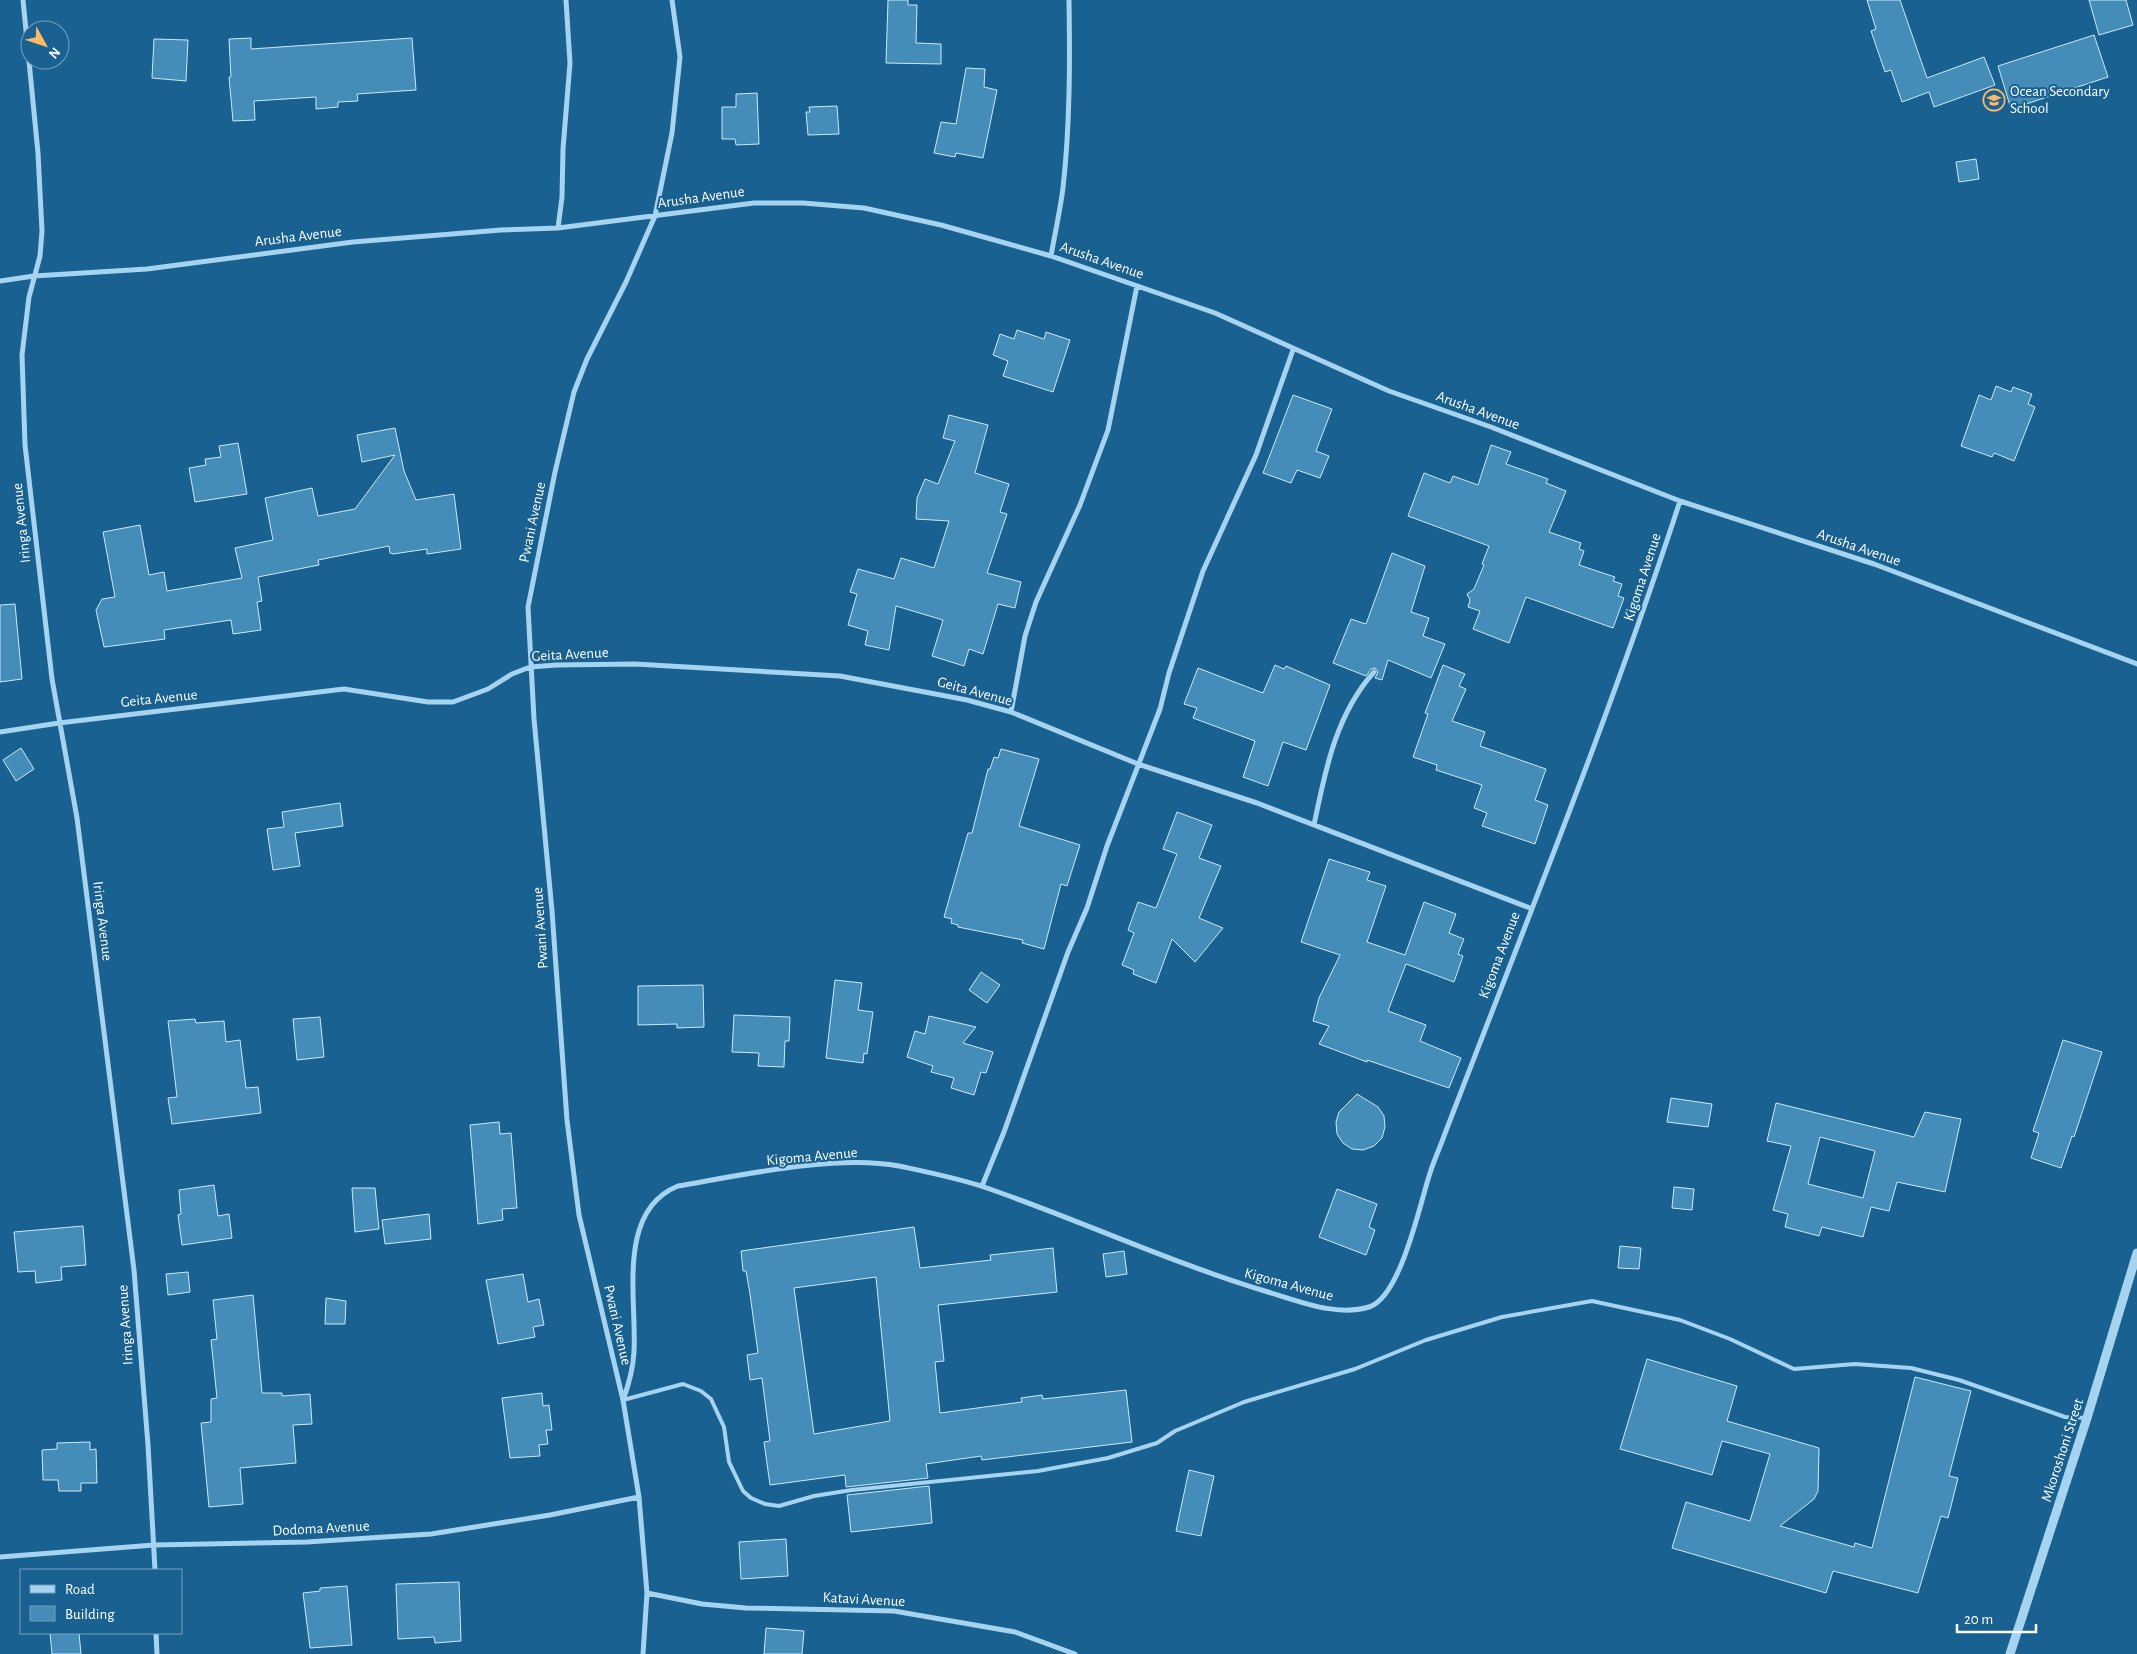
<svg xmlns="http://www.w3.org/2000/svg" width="2137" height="1654" font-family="'Alegreya Sans',sans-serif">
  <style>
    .building { fill: #458db9; stroke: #cce9fb; fill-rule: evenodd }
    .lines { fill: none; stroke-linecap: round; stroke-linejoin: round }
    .service { stroke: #a6d3ef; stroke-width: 4 }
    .minor { stroke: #a6d3ef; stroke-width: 5 }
    .tertiary { stroke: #a6d3ef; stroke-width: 9 }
    .labels { text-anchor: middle; stroke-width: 4; stroke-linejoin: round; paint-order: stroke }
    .poi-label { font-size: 15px; fill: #fff; stroke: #186190; text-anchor: start }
    .street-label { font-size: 15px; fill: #fff; stroke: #186190 }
  </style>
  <rect width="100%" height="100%" fill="#186190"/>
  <path class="building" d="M888,0H908V5H917L916,43L941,44V64L886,63Z
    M1867,0H1900L1927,78L1984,57L1995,85L1934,107L1929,92L1902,102L1891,70L1885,72L1871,31L1876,29Z
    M2089,0H2126L2133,25L2099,35Z
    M2094,35L2108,77L2011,109L1998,66Z
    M251,38V49L412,38L416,90L357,94L358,101L338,102V107L316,109V97L254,101L255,120L233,121L229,77H231L229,39Z
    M154,39L188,40L186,81L152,78Z
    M966,68L985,69L984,87L997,90L983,158L956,153L955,157L934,153L941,122L956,124Z
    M757,93L759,144L736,145L735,139H722V107H736V94Z
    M837,106L839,134L808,135L806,112H810L809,107Z
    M1976,159L1979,179L1959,182L1956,162Z
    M1017,330L1044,339L1046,332L1070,340L1053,392L1003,376L1008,361L993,355L1000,334L1014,339Z
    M1996,386L2011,392L2013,387L2032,394L2028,404L2035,407L2014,461L1994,453L1992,457L1961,446L1979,395L1991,400Z
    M1293,395L1332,409L1316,451L1329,456L1320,478L1297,470L1291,483L1263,473Z
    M949,415L988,425L975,473L1009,484L1000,512L1007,514L987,573L1021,582L1015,608L998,604L983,654L969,649L964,666L932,656L943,620L896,606L889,650L865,645L868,631L848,625L857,594L850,592L858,569L894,579L901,558L934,568L949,521L916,519L917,498L925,479L938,484L955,441L943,438Z
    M395,428L404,471L416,500L454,494L461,549L427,554V549L393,554L390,553L389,546L318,560L319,565L258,577L262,601L257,602L261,630L233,634L231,620L164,630L165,639L104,647L96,610L102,599L115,597L103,532L140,525L149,575L164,572L167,591L242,578L235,548L273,540L265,498L312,488L318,516L355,509L395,455L362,462L357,435Z
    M238,443L247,494L195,502L189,468L206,465L205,459L221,457L219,446Z
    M1491,445L1511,452L1506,464L1548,479L1546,483L1566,491L1549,532L1581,543L1579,549L1584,551L1579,565L1615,577L1613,581L1622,584L1618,596L1624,598L1613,628L1526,597L1509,643L1473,629L1480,611L1468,607L1470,600L1467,594L1474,589L1484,565L1482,564L1489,546L1408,516L1424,473L1450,483L1453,476L1478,485Z
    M1392,553L1425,566L1411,612L1429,618L1423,636L1445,644L1431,678L1388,660L1382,680L1375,678L1378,672L1375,668L1371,669L1366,676L1333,663L1351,619L1366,624Z
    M15,604L22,679L0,682V605Z
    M1275,665L1284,669L1286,666L1330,685L1306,750L1283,742L1268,786L1243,777L1255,741L1193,718L1197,708L1184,704L1198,668L1263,693Z
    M1443,665L1465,674L1459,686L1466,689L1452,721L1485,732L1480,746L1546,769L1535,800L1548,805L1535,844L1482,826L1487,813L1474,808L1482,785L1436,770L1437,765L1413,757L1428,714L1425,713Z
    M21,748L34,769L16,781L3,760Z
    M1001,749L1039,759L1019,826L1080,845L1067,886L1061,884L1044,949L1022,943L1023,940L958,927V925L951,923L952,919L944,917L968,833H972L988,769H990L994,757L998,758Z
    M340,803L343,826L295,833L300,866L273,870L267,829L284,827L282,812Z
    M1177,812L1212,825L1199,858L1221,866L1199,918L1223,928L1195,962L1172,939L1156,983L1133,974L1134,970L1122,965L1134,933L1128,930L1138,902L1156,908L1177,854L1163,849Z
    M1329,859L1370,872L1367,880L1386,886L1367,942L1405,955L1424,902L1456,914L1449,933L1464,939L1458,954L1463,956L1454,982L1406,964L1388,1011L1426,1025L1420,1041L1461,1058L1449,1088L1367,1060V1062L1319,1044L1329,1026L1313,1021L1319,998L1340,955L1301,942Z
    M981,972L1000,985L987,1003L969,990Z
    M835,980L862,983L858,1010L873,1012L867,1054L864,1053L863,1063L826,1058Z
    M703,985L704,1027L677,1028V1024L638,1025V986Z
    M734,1015L790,1017L789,1041H785L784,1067L758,1066L759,1053L732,1052Z
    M929,1016L976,1027L963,1043L993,1052L986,1073L981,1072L974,1095L951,1088L954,1078L931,1072L933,1066L907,1057L915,1031L925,1034Z
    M320,1017L324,1057L297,1060L293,1019Z
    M195,1019L196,1023L224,1021L226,1042L240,1040L246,1088L258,1087L261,1113L172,1124L168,1098L177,1097L168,1021Z
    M2063,1040L2102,1052L2074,1137L2072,1136L2061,1168L2031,1158L2039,1133L2033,1131Z
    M1357,1094L1378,1107L1384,1116L1385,1127L1382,1138L1374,1146L1363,1150L1352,1149L1343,1143L1337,1134L1336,1122L1339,1112Z
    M1671,1098L1712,1104L1708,1127L1667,1122Z
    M1776,1103L1914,1137L1925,1112L1961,1119L1945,1192L1897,1182L1889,1211L1871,1207L1863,1237L1822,1227L1819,1236L1785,1227L1788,1214L1773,1210L1791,1146L1767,1141ZM1820,1137L1875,1151L1863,1198L1808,1184Z
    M499,1122L500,1134L511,1133L517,1208L502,1209L503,1220L478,1224L470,1125Z
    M214,1185L218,1216L229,1214L232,1238L182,1245L178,1215L181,1214L179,1190Z
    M1674,1187L1694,1189L1692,1210L1672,1208Z
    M352,1188H375L379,1229L355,1232Z
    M1337,1189L1377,1204L1369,1227L1375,1230L1366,1255L1319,1237Z
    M429,1214L431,1239L385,1244L382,1220Z
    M83,1226L86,1265L61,1267L62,1280L36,1283L35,1271L18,1272L14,1232Z
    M914,1227L920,1268L991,1260L990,1255L1053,1248L1057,1292L938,1305L944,1361L935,1362L940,1413L1022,1402L1021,1398L1042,1395L1043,1399L1126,1390L1132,1442L982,1460L981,1456L926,1464L928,1478L846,1487L845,1475L770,1485L764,1442L770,1441L762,1378L750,1380L747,1355L758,1353L750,1294L746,1271H743L741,1251ZM876,1277L890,1421L814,1434L794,1288Z
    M1620,1246L1641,1248L1639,1269L1618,1268Z
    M1124,1251L1127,1274L1106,1277L1103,1254Z
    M188,1272L190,1292L168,1295L166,1274Z
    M523,1274L528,1302L539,1299L544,1325L533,1327L535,1337L498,1344L486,1280Z
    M253,1295L262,1393H282V1396L310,1394L312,1424L293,1425L296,1463L240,1468L243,1504L209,1507L201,1423L211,1422V1399L217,1398L211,1340L217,1339L213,1300Z
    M326,1298L346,1301L345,1324H325Z
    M1647,1359L1737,1386L1727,1421L1819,1448L1818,1491L1814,1499L1780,1526L1854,1547L1855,1543L1872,1548L1915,1377L1971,1391L1949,1476L1958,1478L1948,1518L1941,1516L1918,1593L1833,1571L1826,1593L1672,1548L1686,1502L1750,1521L1770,1454L1722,1441L1712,1475L1620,1449Z
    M542,1393L543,1406L549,1405L552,1430H546L548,1444L539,1445L540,1456L510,1458L502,1398Z
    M90,1442V1450L96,1449L97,1483H81V1491H59L58,1480H43L42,1450L57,1449V1443Z
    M1189,1470L1214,1476L1201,1536L1176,1531Z
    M929,1486L932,1523L851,1532L847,1495Z
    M786,1539L788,1576L741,1579L739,1542Z
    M459,1582L461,1641L435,1643L434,1637L398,1639L396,1584Z
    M347,1586L352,1645L310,1648L303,1593L320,1591V1588Z
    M766,1628L804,1631L802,1654H764Z
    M50,1633H79L81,1654H52Z"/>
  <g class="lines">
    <path class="service" d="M623,1400L683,1384L701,1391L711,1399L724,1427L729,1462L743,1491L751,1498L765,1504L779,1506L814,1496L852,1490L1038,1471L1108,1458L1157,1443L1175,1431L1244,1402L1355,1369L1426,1340L1502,1317L1592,1301L1680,1320L1730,1339L1794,1369L1855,1364L1911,1368L1959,1380L2065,1417L2087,1418"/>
    <path class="minor" d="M23,0L38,153L42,231L40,256L29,297L22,355L25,445L52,679L77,818L134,1270L148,1445L155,1570
      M558,228L562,197L563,149L570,63L566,0
      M1051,256C1055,233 1060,211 1063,188C1070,125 1070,63 1069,0
      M0,281L34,276L147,269L353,242L501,230L558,228L754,203H803L864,208L941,225L1051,256L1215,313L1389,391L1491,427L1680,501L1874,564L2137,664
      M1011,712L1025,636L1036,602L1080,505L1108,430L1137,286
      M0,732L59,723L344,689L428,702H453L488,689L512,674L530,667L557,665L635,664L840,676L967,700L1011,712L1138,764L1257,803L1530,908
      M1314,825C1325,771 1336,714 1374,672
      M982,1186L1004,1132L1068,952L1087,908L1107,846L1160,709L1169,673L1203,571L1256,455L1293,350
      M623,1400C629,1384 633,1369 634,1352C637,1299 616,1211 678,1186C742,1175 837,1154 899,1166C927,1172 957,1178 984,1187C1080,1220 1171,1263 1268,1292C1299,1301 1336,1317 1369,1307C1401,1297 1420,1203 1430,1173C1434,1160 1440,1148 1444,1136C1525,925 1610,716 1680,501
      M0,1557L154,1545L307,1542L431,1534L550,1515L639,1497
      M647,1593L702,1604L746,1608L894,1611L1015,1632L1075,1654
      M156,1633L157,1654
      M643,1654L647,1593L639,1497L623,1400L579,1215L567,1120L552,911L534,719L528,607L555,472L574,392L587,359L626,282L655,216L672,133L680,57L672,0"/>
    <path class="tertiary" d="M2010,1654L2087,1418L2137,1253"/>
  </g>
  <defs>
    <g id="school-ring" transform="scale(1.125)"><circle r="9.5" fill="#186190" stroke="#ffb864" stroke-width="1.5"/><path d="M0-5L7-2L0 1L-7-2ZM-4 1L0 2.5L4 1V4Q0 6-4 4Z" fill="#ffb864"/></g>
  </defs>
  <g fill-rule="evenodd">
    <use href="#school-ring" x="1994" y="100"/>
  </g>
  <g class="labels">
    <g class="poi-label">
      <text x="2010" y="96">Ocean Secondary<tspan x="2010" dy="17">School</tspan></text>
    </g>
    <g class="street-label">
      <text transform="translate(701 197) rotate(-8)" y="5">Arusha Avenue</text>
      <text transform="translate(298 236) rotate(-7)" y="5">Arusha Avenue</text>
      <text transform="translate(1102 260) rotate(19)" y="5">Arusha Avenue</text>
      <text transform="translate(1478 410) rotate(20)" y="5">Arusha Avenue</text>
      <text transform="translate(532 522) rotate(-78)" y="5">Pwani Avenue</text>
      <text transform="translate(21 523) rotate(-96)" y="5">Iringa Avenue</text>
      <text transform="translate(1859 547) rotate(19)" y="5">Arusha Avenue</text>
      <text transform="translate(1642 577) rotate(-72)" y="5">Kigoma Avenue</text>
      <text transform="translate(570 654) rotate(-3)" y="5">Geita Avenue</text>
      <text transform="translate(975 691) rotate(15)" y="5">Geita Avenue</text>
      <text transform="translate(159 698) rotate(-6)" y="5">Geita Avenue</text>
      <text transform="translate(103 921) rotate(83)" y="5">Iringa Avenue</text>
      <text transform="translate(540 928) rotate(-94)" y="5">Pwani Avenue</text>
      <text transform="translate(1499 955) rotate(-69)" y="5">Kigoma Avenue</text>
      <text transform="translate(812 1156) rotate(-5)" y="5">Kigoma Avenue</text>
      <text transform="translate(1289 1284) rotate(15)" y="5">Kigoma Avenue</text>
      <text transform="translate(125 1325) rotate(-94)" y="5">Iringa Avenue</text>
      <text transform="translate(618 1325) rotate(77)" y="5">Pwani Avenue</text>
      <text transform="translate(2062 1450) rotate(-72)" y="5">Mkoroshoni Street</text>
      <text transform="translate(321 1528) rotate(-3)" y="5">Dodoma Avenue</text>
      <text transform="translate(864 1599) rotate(3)" y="5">Katavi Avenue</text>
    </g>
  </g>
  <rect x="20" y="1569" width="162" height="65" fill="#186190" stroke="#74a0bc"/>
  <rect x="30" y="1585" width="25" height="8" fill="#a6d3ef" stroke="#74a0bc"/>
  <text x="65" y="1594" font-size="15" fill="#ffffff">Road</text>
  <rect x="30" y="1606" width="25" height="15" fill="#458db9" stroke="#74a0bc"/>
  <text x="65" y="1619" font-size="15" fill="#ffffff">Building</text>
  <g transform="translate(45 45) rotate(130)"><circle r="24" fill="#186190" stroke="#74a0bc"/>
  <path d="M0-4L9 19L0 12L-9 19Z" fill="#ffb864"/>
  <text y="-8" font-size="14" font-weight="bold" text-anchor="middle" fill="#ffffff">N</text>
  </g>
  <path d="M1957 1624v8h79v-8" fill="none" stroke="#ffffff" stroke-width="2.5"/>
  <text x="1964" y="1624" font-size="15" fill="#ffffff" stroke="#186190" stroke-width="4" paint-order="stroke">20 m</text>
</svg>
